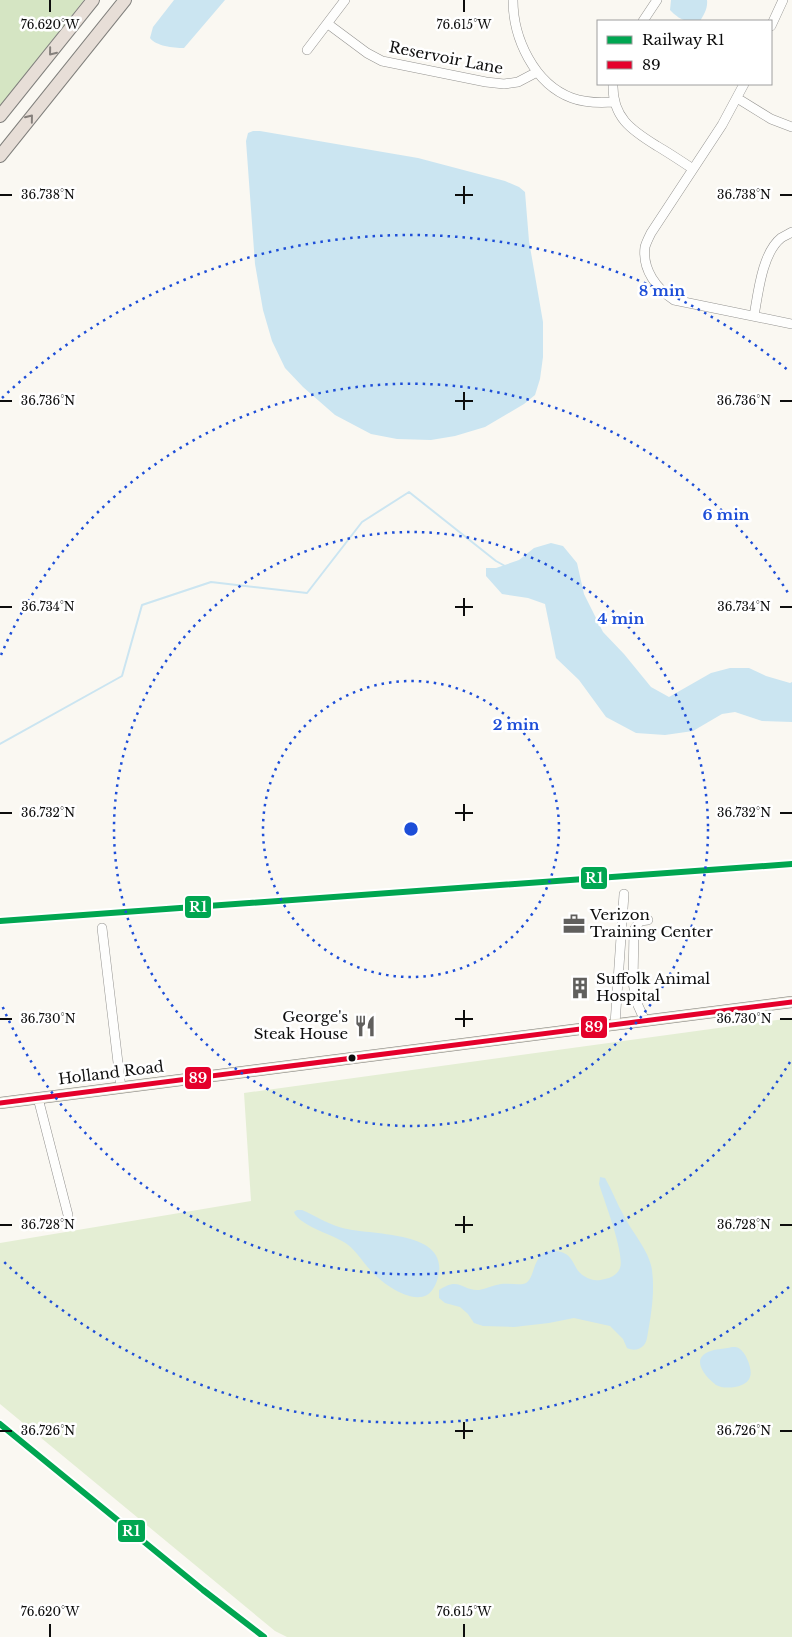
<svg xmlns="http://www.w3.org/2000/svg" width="792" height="1637" font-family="'Libre Baskerville',serif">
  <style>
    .green { fill: #e4eed4 }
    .forest { fill: #d5e5c3 }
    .water { fill: #cbe5f1 }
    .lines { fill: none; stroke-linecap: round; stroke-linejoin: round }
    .stream { stroke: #cbe5f1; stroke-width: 2 }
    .minor-casing { stroke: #949390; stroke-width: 10 }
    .major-casing { stroke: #81807d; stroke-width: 12 }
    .highway-casing { stroke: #81807d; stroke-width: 14 }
    .minor { stroke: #fefefd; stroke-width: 9 }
    .major { stroke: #eae6da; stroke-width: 11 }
    .highway { stroke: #e7ded7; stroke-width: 12 }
    .rail-casing { stroke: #d5c7c7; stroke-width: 4 }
    .rail { stroke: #fff; stroke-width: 2; stroke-dasharray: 5.5; stroke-linecap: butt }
    .bus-1-casing { stroke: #fff; stroke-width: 9 }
    .bus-1 { stroke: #e4002b; stroke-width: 5 }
    .rail-1-casing { stroke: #fff; stroke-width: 10 }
    .rail-1 { stroke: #00a651; stroke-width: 6 }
    .oneway { stroke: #85807c }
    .ticks { fill: none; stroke: #0d0d0d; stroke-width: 2 }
    .ring { fill: none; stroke: #1d4ed8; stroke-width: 2.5; stroke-dasharray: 2.5 5 }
    .bus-dot { fill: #0d0d0d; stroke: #fff; stroke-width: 2 }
    .labels { text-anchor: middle; stroke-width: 5; stroke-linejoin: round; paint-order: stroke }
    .street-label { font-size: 15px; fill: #0d0d0d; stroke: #fff }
    .poi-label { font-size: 15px; fill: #0d0d0d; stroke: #fff; text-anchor: start }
    .ticks-label { font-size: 12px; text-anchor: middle; fill: #0d0d0d; stroke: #fff; stroke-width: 5; stroke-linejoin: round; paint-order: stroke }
    .centre { fill: #1d4ed8; stroke: #fff; stroke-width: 2.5 }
    .ring-label { font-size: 15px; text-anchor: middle; font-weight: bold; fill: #1d4ed8; stroke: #fff; stroke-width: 5; stroke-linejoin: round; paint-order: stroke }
    .line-badge { stroke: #fff; stroke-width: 2 }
    .badge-label { font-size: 14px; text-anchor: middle; font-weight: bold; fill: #fff }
  </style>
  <rect width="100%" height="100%" fill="#faf8f2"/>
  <path class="green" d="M792,1018V1637H287L275,1631L0,1404V1243L251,1201L244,1093Z"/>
  <path class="forest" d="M0,0H84L0,106Z"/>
  <path class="water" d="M174,0H225L184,48C173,48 156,46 150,38L153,27Z
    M671,0H707C708,8 704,15 700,21C684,21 681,21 670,10Z
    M253,131H260L418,158L505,181L519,187L525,192L529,241L543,322V357L540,379L535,395L524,404L485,427L455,436L431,440L397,439L371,434L335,415L303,387L285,368L272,341L263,310L255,264L246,141L248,133Z
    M551,543L563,546L577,563L584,594L603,632L624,654L651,687L669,697L711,673L730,668H749L766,676L790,683L792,682V722L762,721L735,712L722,714L693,731L665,735L636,733L606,717L579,680L556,658L545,604L528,598L502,594L486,576V568H496L519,560L534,548Z
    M600,1177L605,1178C612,1190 617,1204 624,1216C632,1232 650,1252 652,1270C655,1293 651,1316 647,1338C645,1349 635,1352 627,1348L623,1339L610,1326L574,1318L549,1323L514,1327L483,1326L474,1323L468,1314L460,1307L445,1303L439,1298V1290C460,1276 462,1291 479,1290C486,1289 493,1285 501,1284C508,1283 516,1285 523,1284C537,1282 530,1250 554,1251C576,1252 571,1268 584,1276C592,1281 597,1281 605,1279C611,1278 618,1274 620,1268C625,1254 604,1200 599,1184Z
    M297,1210H302C314,1215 326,1223 339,1227C366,1236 445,1229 439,1272C438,1280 434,1291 427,1295C410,1304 382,1283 371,1271C361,1260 355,1248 342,1241C330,1234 299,1225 294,1212Z
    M732,1347C736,1347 737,1347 740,1349C746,1353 753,1370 750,1377C747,1388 724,1390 716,1385C708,1379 691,1362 706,1353C712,1349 725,1349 732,1347Z"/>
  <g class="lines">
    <path class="stream" d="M0,744L122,676L142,605L211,582L307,593L362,522L409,492L496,561L505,566"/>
    <g class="minor-casing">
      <path id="minor" d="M513,0C513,38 534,84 572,98C585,103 599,103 614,102
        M643,21L657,0
        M328,24L367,53L382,61L486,82L504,84L518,82L537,72
        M771,26L783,0
        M307,50L345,0
        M613,84C612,117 631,130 657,146C669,153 681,161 693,169
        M744,84L722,125L651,233C649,237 646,243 645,247C642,270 657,289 674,300L792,324
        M737,98L771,119L792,127
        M754,316C758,294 762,253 781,238C784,236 789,234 792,232
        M102,928L121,1088
        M645,1021L636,1001L633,982L634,930L640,921L648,920
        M615,1024L624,894
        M38,1098L68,1215"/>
    </g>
    <g class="major-casing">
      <path id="major" d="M0,1103L792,1002"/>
    </g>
    <g class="highway-casing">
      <path id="highway" d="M0,116L93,0
        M0,156L125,0"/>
    </g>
    <use href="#minor" class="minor"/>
    <use href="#major" class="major"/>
    <use href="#highway" class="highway"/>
    <g class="rail-casing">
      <path id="rail" d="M0,921L792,864"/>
    </g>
    <use href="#rail" class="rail"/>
    <g class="bus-1-casing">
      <path id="bus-1" d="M0,1103L792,1002"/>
    </g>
    <use href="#bus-1" class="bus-1"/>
    <g class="rail-1-casing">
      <path id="rail-1" d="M0,921L792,864
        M0,1424L203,1590L264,1637"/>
    </g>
    <use href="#rail-1" class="rail-1"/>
  </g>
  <defs><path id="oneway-chevron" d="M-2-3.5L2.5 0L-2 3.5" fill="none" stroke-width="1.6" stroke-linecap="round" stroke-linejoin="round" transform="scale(1.25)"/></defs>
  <g class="oneway">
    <use href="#oneway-chevron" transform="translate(52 52) rotate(129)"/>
    <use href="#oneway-chevron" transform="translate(30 118) rotate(-51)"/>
  </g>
  <path class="ticks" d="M50,0V12M464,0V12M464,186V204M0,195H12M455,195H473M780,195H792M464,392V410M0,401H12M455,401H473M780,401H792M464,598V616M0,607H12M455,607H473M780,607H792M464,804V821M0,813H12M455,813H473M780,813H792M464,1010V1027M0,1019H12M455,1019H473M780,1019H792M464,1216V1233M0,1225H12M455,1225H473M780,1225H792M464,1422V1439M0,1431H12M455,1431H473M780,1431H792M50,1624V1637M464,1624V1637"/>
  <g class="ring">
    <circle cx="411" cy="829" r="148"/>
    <circle cx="411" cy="829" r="297"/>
    <path d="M790 1062A445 445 0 0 1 1 1003M1 655A445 445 0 0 1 790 596"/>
    <path d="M789 1287A594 594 0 0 1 2 1260M2 398A594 594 0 0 1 789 371"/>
  </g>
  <defs>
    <g id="office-bare" transform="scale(1.725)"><path d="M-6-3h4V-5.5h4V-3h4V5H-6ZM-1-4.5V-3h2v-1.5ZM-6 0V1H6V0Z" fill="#605f5d" stroke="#fff" stroke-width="2.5" paint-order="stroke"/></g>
    <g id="building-bare" transform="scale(1.725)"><path d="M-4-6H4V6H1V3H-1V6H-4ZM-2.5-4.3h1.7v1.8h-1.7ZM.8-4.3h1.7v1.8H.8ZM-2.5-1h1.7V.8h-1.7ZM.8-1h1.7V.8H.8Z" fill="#605f5d" stroke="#fff" stroke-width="2.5" paint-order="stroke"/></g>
    <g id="restaurant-bare" transform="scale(1.725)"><path d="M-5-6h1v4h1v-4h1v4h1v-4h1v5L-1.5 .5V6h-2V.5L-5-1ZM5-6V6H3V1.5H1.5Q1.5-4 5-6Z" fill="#605f5d" stroke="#fff" stroke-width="2.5" paint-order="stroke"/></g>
  </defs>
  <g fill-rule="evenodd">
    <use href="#office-bare" x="574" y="924"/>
    <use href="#building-bare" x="580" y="988"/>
    <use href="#restaurant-bare" x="365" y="1026"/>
  </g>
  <circle class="bus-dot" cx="352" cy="1058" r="4.5"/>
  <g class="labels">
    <g class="street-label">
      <text transform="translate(446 58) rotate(11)" y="5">Reservoir Lane</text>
      <text transform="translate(111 1073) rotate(-7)" y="5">Holland Road</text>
    </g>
    <g class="poi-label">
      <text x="590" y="920">Verizon<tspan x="590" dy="17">Training Center</tspan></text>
      <text x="596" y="984">Suffolk Animal<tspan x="596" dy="17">Hospital</tspan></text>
      <text x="348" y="1022" text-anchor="end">George's<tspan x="348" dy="17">Steak House</tspan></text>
    </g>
  </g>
  <g class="ticks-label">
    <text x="50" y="29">76.620°W</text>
    <text x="464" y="29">76.615°W</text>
    <text x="48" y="199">36.738°N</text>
    <text x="744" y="199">36.738°N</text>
    <text x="48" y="405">36.736°N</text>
    <text x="744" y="405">36.736°N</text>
    <text x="48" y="611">36.734°N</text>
    <text x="744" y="611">36.734°N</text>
    <text x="48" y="817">36.732°N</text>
    <text x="744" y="817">36.732°N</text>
    <text x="48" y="1023">36.730°N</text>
    <text x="744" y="1023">36.730°N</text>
    <text x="48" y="1229">36.728°N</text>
    <text x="744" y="1229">36.728°N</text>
    <text x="48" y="1435">36.726°N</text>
    <text x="744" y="1435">36.726°N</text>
    <text x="50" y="1616">76.620°W</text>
    <text x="464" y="1616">76.615°W</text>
  </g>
  <circle cx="411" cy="829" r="8" class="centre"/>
  <g class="ring-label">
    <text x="662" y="296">8 min</text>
    <text x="726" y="520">6 min</text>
    <text x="621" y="624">4 min</text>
    <text x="516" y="730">2 min</text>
  </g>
  <g class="line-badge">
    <rect x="580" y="866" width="28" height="24" rx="5" fill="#00a651"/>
    <rect x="184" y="895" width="28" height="24" rx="5" fill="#00a651"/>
    <rect x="580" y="1015" width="28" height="24" rx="5" fill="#e4002b"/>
    <rect x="184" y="1066" width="28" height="24" rx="5" fill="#e4002b"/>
    <rect x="117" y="1519" width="29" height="24" rx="5" fill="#00a651"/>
  </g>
  <g class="badge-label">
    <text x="594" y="883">R1</text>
    <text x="198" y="912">R1</text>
    <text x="594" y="1032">89</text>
    <text x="198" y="1083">89</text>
    <text x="131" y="1536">R1</text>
  </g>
  <rect x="597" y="20" width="175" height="65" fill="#ffffff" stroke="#9e9e9e"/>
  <rect x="607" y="36" width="25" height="8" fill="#00a651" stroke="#9e9e9e"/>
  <text x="642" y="45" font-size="15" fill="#0d0d0d">Railway R1</text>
  <rect x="607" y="61" width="25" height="8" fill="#e4002b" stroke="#9e9e9e"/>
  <text x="642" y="70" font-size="15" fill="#0d0d0d">89</text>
</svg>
